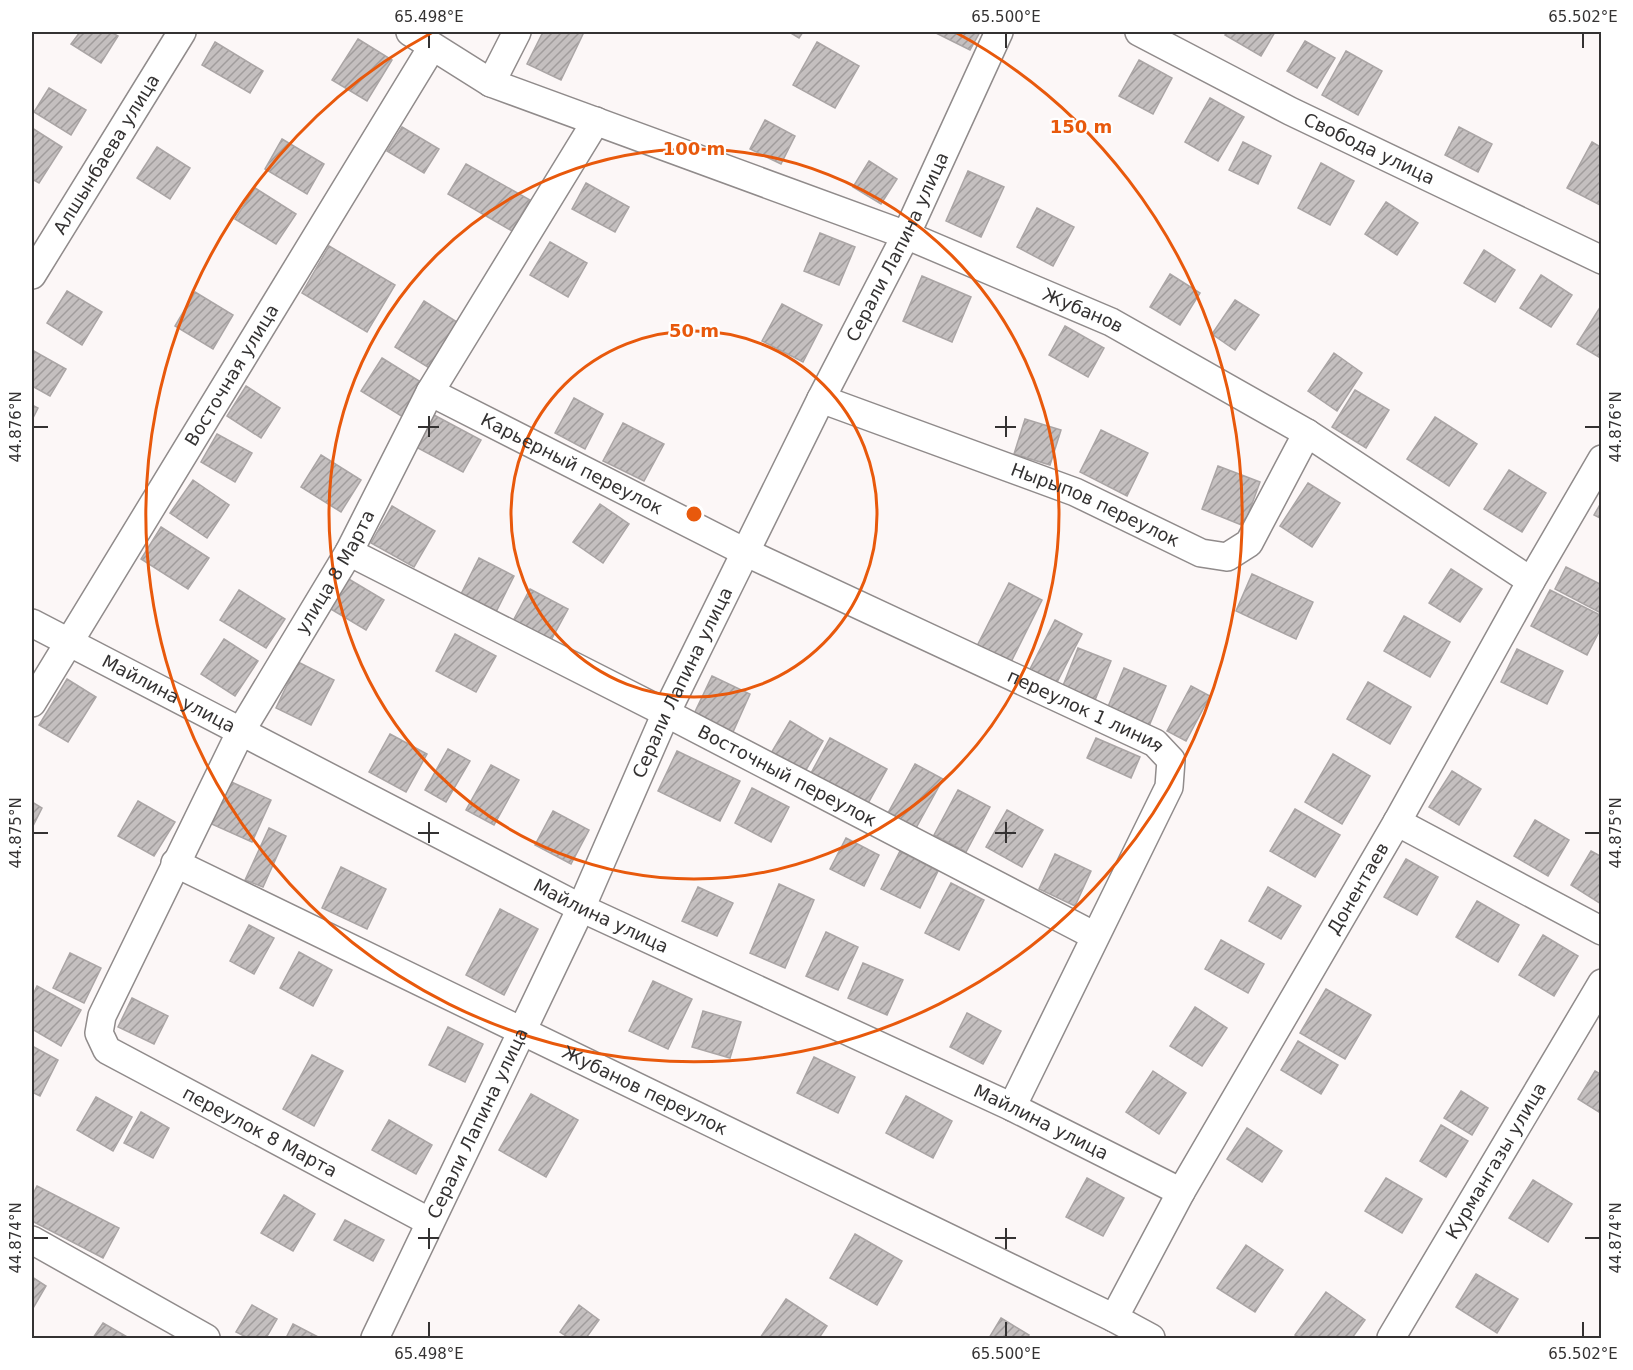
<svg xmlns="http://www.w3.org/2000/svg" width="1633" height="1370" font-family="'DejaVu Sans',sans-serif">
  <style>
    .building { fill: url(#building-hatch); stroke: #aaa5a5; stroke-width: 1.5 }
    .lines { fill: none; stroke-linecap: round; stroke-linejoin: round }
    .street-casing { stroke: #908b8b; stroke-width: 30 }
    .street { stroke: #fff; stroke-width: 27 }
    .ticks { fill: none; stroke: #343232; stroke-width: 2 }
    .ring { fill: none; stroke: #e8590c; stroke-width: 3 }
    .labels { text-anchor: middle; stroke-width: 4.5; stroke-linejoin: round; paint-order: stroke }
    .street-label { font-size: 18px; fill: #343232; stroke: #fff }
    .centre { fill: #e8590c; stroke: #fff; stroke-width: 3 }
    .ring-label { font-size: 18px; text-anchor: middle; font-weight: bold; fill: #e8590c; stroke: #fff; stroke-width: 4.5; stroke-linejoin: round; paint-order: stroke }
    .neatline { fill: none; stroke: #343232; stroke-width: 2 }
    .ticks-label { font-size: 15px; text-anchor: middle; fill: #343232 }
  </style>
  <defs>
    <pattern id="building-hatch" width="6" height="6" patternUnits="userSpaceOnUse" patternTransform="scale(1.5)"><rect width="6" height="6" fill="#c4bfbf"/><path d="M-1 1l2-2M0 6l6-6M5 7l2-2" fill="none" stroke="#a09c9c"/></pattern>
  </defs>
  <rect width="100%" height="100%" fill="#fcf7f7"/>
  <path class="building" d="M80,32H111L118,36L101,63L71,44Z
    M543,32H584L561,80L527,64Z
    M789,32H803L799,38Z
    M934,32H980L970,50Z
    M1227,32H1275L1261,56L1225,35Z
    M358,39L392,60L367,101L332,80Z
    M1305,41L1335,58L1317,88L1287,71Z
    M215,42L263,71L250,93L202,65Z
    M817,42L859,66L835,108L793,85Z
    M1346,51L1382,71L1358,115L1322,95Z
    M1139,60L1172,78L1153,114L1119,96Z
    M49,88L86,110L71,135L34,112Z
    M1210,98L1244,117L1218,161L1185,142Z
    M765,120L795,136L781,164L750,149Z
    M402,127L439,149L424,173L387,151Z
    M1459,127L1492,144L1478,172L1445,155Z
    M32,128L62,147L39,183L32,179Z
    M282,139L324,164L307,194L265,169Z
    M1243,142L1271,156L1258,184L1229,170Z
    M1592,142L1602,148V206L1567,188Z
    M157,147L190,168L170,199L137,178Z
    M869,161L897,179L881,204L853,187Z
    M1321,163L1354,181L1330,225L1298,208Z
    M466,164L530,200L512,231L448,194Z
    M968,171L1004,187L981,237L946,221Z
    M586,183L629,207L615,232L572,209Z
    M255,188L296,214L276,244L235,219Z
    M1386,202L1418,223L1397,255L1365,234Z
    M1037,208L1074,227L1053,266L1017,247Z
    M820,233L855,247L839,285L804,271Z
    M550,242L587,263L568,297L530,275Z
    M329,246L395,285L367,332L302,293Z
    M1484,250L1515,270L1495,302L1464,283Z
    M1170,274L1200,293L1180,325L1150,307Z
    M1541,275L1572,295L1551,327L1520,308Z
    M922,276L971,297L952,342L903,321Z
    M67,291L102,312L82,345L47,323Z
    M195,292L233,315L213,349L175,326Z
    M1235,300L1259,315L1235,350L1212,334Z
    M424,301L460,324L431,369L395,347Z
    M782,304L822,325L803,362L762,341Z
    M1602,304V359L1577,344Z
    M1065,326L1104,348L1088,377L1049,355Z
    M32,350L66,369L50,396L32,386Z
    M1334,353L1362,373L1337,411L1308,391Z
    M382,358L424,384L403,417L361,391Z
    M246,386L280,408L261,438L227,416Z
    M1355,390L1389,410L1366,448L1332,427Z
    M574,398L603,414L585,449L555,433Z
    M32,405L38,408L32,420Z
    M434,415L481,440L463,472L416,447Z
    M1435,417L1477,444L1449,486L1407,459Z
    M1025,419L1061,430L1050,465L1014,454Z
    M623,423L664,444L644,481L603,461Z
    M1101,430L1148,453L1127,496L1080,472Z
    M217,434L252,453L235,482L201,462Z
    M321,455L361,480L341,512L301,487Z
    M1218,466L1260,482L1244,526L1202,509Z
    M1509,470L1546,493L1522,532L1484,509Z
    M193,480L229,505L207,538L170,513Z
    M1308,483L1340,503L1312,547L1280,526Z
    M1602,501V519L1594,515Z
    M600,504L629,524L603,563L573,542Z
    M392,506L435,531L414,567L371,543Z
    M161,527L209,558L188,589L141,559Z
    M479,558L514,576L496,612L461,594Z
    M1566,567L1602,585V606L1599,612L1555,589Z
    M1451,569L1482,589L1460,622L1429,603Z
    M1252,574L1313,602L1296,639L1236,611Z
    M347,578L384,600L366,630L329,608Z
    M1009,583L1042,600L1010,664L976,648Z
    M530,589L568,609L550,642L513,621Z
    M239,590L285,619L266,648L220,620Z
    M1550,590L1602,616V626L1587,655L1531,626Z
    M1404,616L1450,642L1430,677L1384,651Z
    M1055,620L1082,634L1055,686L1028,673Z
    M455,634L496,656L476,692L436,671Z
    M224,639L258,661L235,696L201,674Z
    M1078,648L1111,661L1095,700L1062,688Z
    M1517,649L1563,671L1547,704L1501,682Z
    M298,662L334,680L311,725L276,708Z
    M1124,668L1166,686L1149,726L1107,709Z
    M712,676L750,694L733,732L694,714Z
    M67,679L96,697L68,742L39,725Z
    M1368,682L1411,707L1390,744L1347,719Z
    M1191,686L1210,696L1186,741L1167,731Z
    M790,721L823,741L803,775L770,755Z
    M390,734L427,754L406,792L369,772Z
    M830,738L887,769L866,807L810,775Z
    M1096,738L1140,757L1131,778L1087,758Z
    M448,749L470,761L446,802L425,790Z
    M677,751L740,781L720,821L658,791Z
    M1333,754L1370,776L1342,824L1305,802Z
    M915,764L943,779L916,828L888,813Z
    M491,765L519,780L494,825L466,810Z
    M1452,771L1481,789L1459,825L1429,807Z
    M227,780L271,800L252,842L207,822Z
    M752,788L789,807L771,842L735,823Z
    M958,790L990,807L966,852L934,835Z
    M138,801L175,822L154,856L118,836Z
    M32,802L42,808L32,828Z
    M1295,809L1340,835L1315,877L1270,851Z
    M1007,810L1043,830L1022,867L986,847Z
    M553,811L589,830L571,864L535,845Z
    M1535,820L1569,840L1548,876L1514,856Z
    M269,828L286,836L263,887L245,880Z
    M846,838L879,855L864,886L830,869Z
    M900,851L938,871L920,908L881,889Z
    M1591,851L1602,857L1601,904L1571,885Z
    M1055,854L1091,871L1075,906L1039,889Z
    M1406,859L1438,877L1417,915L1384,897Z
    M341,867L386,889L367,929L322,908Z
    M951,883L984,900L959,950L925,933Z
    M779,884L814,900L785,968L750,953Z
    M698,887L733,903L717,936L682,921Z
    M1268,887L1301,906L1281,939L1249,921Z
    M1477,901L1519,925L1498,962L1456,937Z
    M500,909L538,929L504,995L466,975Z
    M249,925L274,938L254,974L230,961Z
    M826,932L858,947L838,990L806,976Z
    M1543,935L1578,956L1554,996L1519,975Z
    M1221,940L1264,964L1248,993L1205,969Z
    M299,952L332,970L313,1006L280,988Z
    M70,953L101,968L84,1003L53,988Z
    M863,963L903,980L887,1015L848,998Z
    M653,981L692,999L668,1049L629,1031Z
    M37,986L81,1010L61,1046L32,1029V997Z
    M1326,989L1371,1015L1345,1059L1300,1033Z
    M132,998L168,1016L154,1044L118,1027Z
    M1195,1007L1227,1028L1202,1066L1170,1046Z
    M703,1011L741,1022L730,1058L692,1047Z
    M967,1013L1001,1031L983,1064L950,1047Z
    M448,1027L483,1044L465,1082L429,1065Z
    M1298,1041L1338,1065L1321,1094L1281,1070Z
    M32,1046L58,1060L40,1096L32,1092Z
    M312,1055L343,1071L314,1126L283,1109Z
    M814,1057L855,1077L838,1113L797,1093Z
    M1153,1071L1186,1093L1159,1134L1126,1112Z
    M1595,1071L1602,1075V1114L1578,1099Z
    M1461,1091L1488,1108L1472,1135L1444,1118Z
    M531,1094L578,1120L546,1177L499,1150Z
    M906,1096L952,1121L933,1158L886,1133Z
    M96,1097L132,1117L113,1151L77,1130Z
    M141,1112L169,1128L153,1158L124,1143Z
    M389,1120L432,1145L416,1174L372,1150Z
    M1441,1125L1468,1141L1446,1177L1420,1161Z
    M1247,1128L1282,1151L1262,1182L1227,1159Z
    M1087,1178L1124,1198L1103,1236L1066,1217Z
    M1386,1178L1422,1199L1402,1233L1365,1211Z
    M1533,1180L1572,1204L1548,1242L1509,1218Z
    M37,1186L119,1228L103,1258L32,1221V1196Z
    M284,1195L315,1214L293,1251L261,1233Z
    M345,1220L384,1240L373,1261L334,1240Z
    M855,1234L902,1261L877,1305L830,1278Z
    M1246,1245L1283,1270L1255,1312L1217,1288Z
    M1476,1274L1518,1299L1497,1333L1456,1307Z
    M32,1277L46,1286L32,1310Z
    M1326,1292L1365,1320L1352,1338H1300L1295,1335Z
    M786,1299L827,1326L819,1338H760Z
    M252,1305L277,1319L266,1338H248L236,1332Z
    M579,1305L599,1320L586,1338H569L560,1332Z
    M1001,1318L1029,1335L1027,1338H989Z
    M103,1323L129,1338H93Z
    M293,1324L320,1338H286Z"/>
  <g class="lines">
    <g class="street-casing">
      <g id="street">
        <path id="s1" d="M410,32L491,83L906,235L1111,322L1307,433L1531,581"/>
        <path id="s2" d="M1139,32L1290,111L1602,260"/>
        <path d="M491,83L517,32"/>
        <path id="s3" d="M32,275L182,32"/>
        <path id="s4" d="M430,392L745,552L1155,743L1171,760L1169,787L1012,1107"/>
        <path id="s5" d="M821,399L1075,492L1201,553L1227,557L1249,543L1307,433"/>
        <path id="s6" d="M349,552L666,713L1095,936"/>
        <path id="s7" d="M32,623L581,908L1012,1107L1181,1192"/>
        <path id="s8" d="M32,703L432,47"/>
        <path d="M1397,822L1602,931"/>
        <path id="s9" d="M175,863L1114,1318L1151,1338"/>
        <path id="s10" d="M430,1222L107,1050L99,1033L102,1016L241,731L349,552L430,392L596,121"/>
        <path d="M32,1240L206,1338"/>
        <path id="s11" d="M1114,1318L1181,1192L1397,822L1531,581L1602,459"/>
        <path id="s12" d="M375,1338L581,908L666,713L821,399L906,235L999,32"/>
        <path id="s13" d="M1391,1338L1602,983"/>
      </g>
    </g>
    <use href="#street" class="street"/>
  </g>
  <path class="ticks" d="M429,33V48M1006,33V48M1583,33V48M429,416V437M1006,416V437M33,427H48M418,427H439M995,427H1016M1585,427H1600M429,822V843M1006,822V843M33,833H48M418,833H439M995,833H1016M1585,833H1600M429,1228V1249M1006,1228V1249M33,1238H48M418,1238H439M995,1238H1016M1585,1238H1600M429,1322V1337M1006,1322V1337M1583,1322V1337"/>
  <g class="ring">
    <circle cx="694" cy="514" r="183"/>
    <circle cx="694" cy="514" r="365"/>
    <path d="M955 32A548 548 0 1 1 433 32"/>
  </g>
  <g class="labels">
    <g class="street-label">
      <text dy="6" stroke="none"><textPath href="#s2" startOffset="258">Свобода улица</textPath></text>
      <text dy="6" stroke="none"><textPath href="#s3" startOffset="142">Алшынбаева улица</textPath></text>
      <text dy="6" stroke="none"><textPath href="#s12" startOffset="1210">Серали Лапина улица</textPath></text>
      <text dy="6" stroke="none"><textPath href="#s1" startOffset="730">Жубанов</textPath></text>
      <text dy="6" stroke="none"><textPath href="#s8" startOffset="384">Восточная улица</textPath></text>
      <text dy="6" stroke="none"><textPath href="#s4" startOffset="159">Карьерный переулок</textPath></text>
      <text dy="6" stroke="none"><textPath href="#s5" startOffset="294">Нырыпов переулок</textPath></text>
      <text dy="6" stroke="none"><textPath href="#s10" startOffset="904">улица 8 Марта</textPath></text>
      <text dy="6" stroke="none"><textPath href="#s12" startOffset="724">Серали Лапина улица</textPath></text>
      <text dy="6" stroke="none"><textPath href="#s7" startOffset="154">Майлина улица</textPath></text>
      <text dy="6" stroke="none"><textPath href="#s4" startOffset="729">переулок 1 линия</textPath></text>
      <text dy="6" stroke="none"><textPath href="#s6" startOffset="492">Восточный переулок</textPath></text>
      <text dy="6" stroke="none"><textPath href="#s11" startOffset="494">Донентаев</textPath></text>
      <text dy="6" stroke="none"><textPath href="#s7" startOffset="640">Майлина улица</textPath></text>
      <text dy="6" stroke="none"><textPath href="#s9" startOffset="522">Жубанов переулок</textPath></text>
      <text dy="6" stroke="none"><textPath href="#s12" startOffset="238">Серали Лапина улица</textPath></text>
      <text dy="6" stroke="none"><textPath href="#s7" startOffset="1126">Майлина улица</textPath></text>
      <text transform="translate(260 1132) rotate(28)" y="6">переулок 8 Марта</text>
      <text dy="6" stroke="none"><textPath href="#s13" startOffset="206">Курмангазы улица</textPath></text>
    </g>
  </g>
  <circle cx="694" cy="514" r="9" class="centre"/>
  <g class="ring-label">
    <text x="1081" y="133">150 m</text>
    <text x="694" y="155">100 m</text>
    <text x="694" y="337">50 m</text>
  </g>
  <rect width="1633" height="1370" fill="none" stroke="#ffffff" stroke-width="66"/>
  <rect x="33" y="33" width="1567" height="1304" class="neatline"/>
  <g class="ticks-label">
    <text x="429" y="22">65.498°E</text>
    <text x="1006" y="22">65.500°E</text>
    <text x="1583" y="22">65.502°E</text>
    <text transform="translate(16 427) rotate(-90)" y="5">44.876°N</text>
    <text transform="translate(1616 427) rotate(-90)" y="5">44.876°N</text>
    <text transform="translate(16 833) rotate(-90)" y="5">44.875°N</text>
    <text transform="translate(1616 833) rotate(-90)" y="5">44.875°N</text>
    <text transform="translate(16 1238) rotate(-90)" y="5">44.874°N</text>
    <text transform="translate(1616 1238) rotate(-90)" y="5">44.874°N</text>
    <text x="429" y="1359">65.498°E</text>
    <text x="1006" y="1359">65.500°E</text>
    <text x="1583" y="1359">65.502°E</text>
  </g>
</svg>
